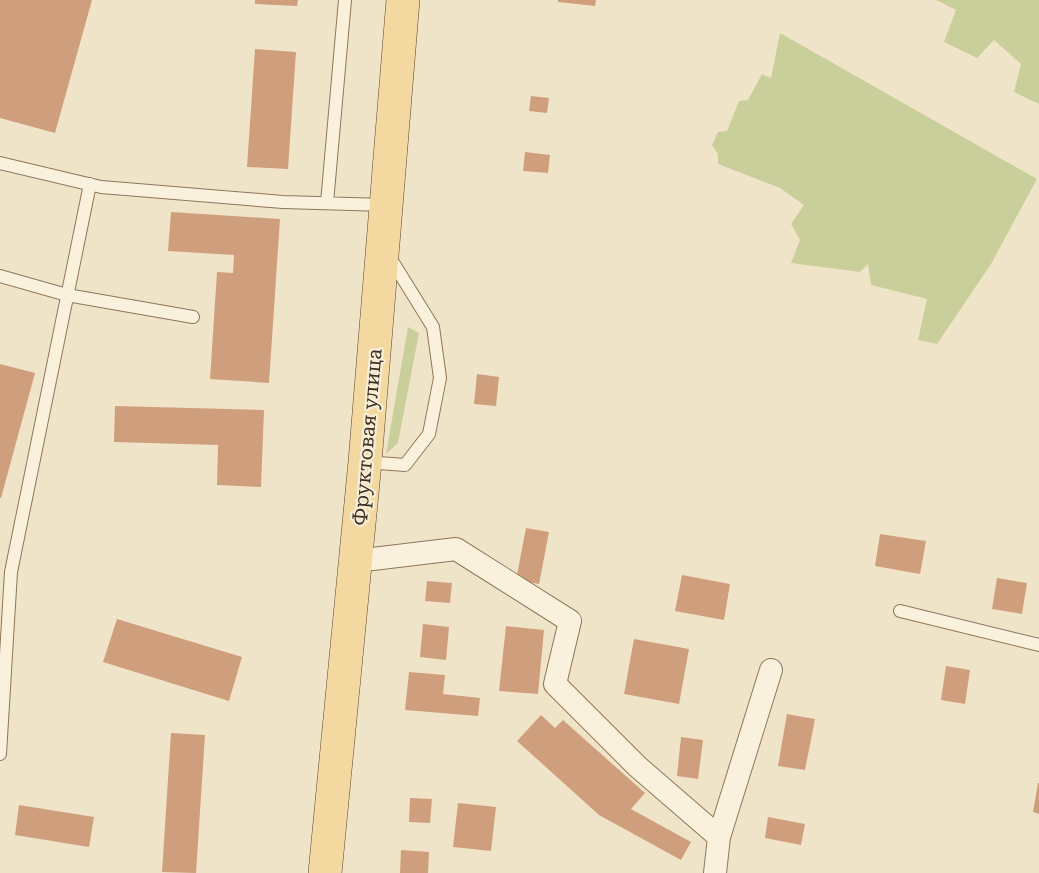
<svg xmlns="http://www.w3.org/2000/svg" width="1039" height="873" font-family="'Roboto Serif',serif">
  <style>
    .green { fill: #c9cf9b }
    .building { fill: #cf9f7d }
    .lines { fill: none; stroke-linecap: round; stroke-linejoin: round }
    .lane-casing { stroke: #8d765c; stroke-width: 14 }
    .street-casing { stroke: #8d765c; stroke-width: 24 }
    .primary-casing { stroke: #5b4430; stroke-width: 34 }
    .lane { stroke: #faf1dc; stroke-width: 12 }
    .street { stroke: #faf1dc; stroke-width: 22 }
    .primary { stroke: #f3d9a0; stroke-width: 33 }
    .labels { text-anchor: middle; stroke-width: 4.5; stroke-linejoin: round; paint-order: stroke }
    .street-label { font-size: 20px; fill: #3d2e20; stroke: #f7eed8 }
  </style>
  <rect width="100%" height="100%" fill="#f0e4c8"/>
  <path class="green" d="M936,0H1039V104L1014,92L1021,64L994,40L977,58L944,42L956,10Z
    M780,33L1037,179L991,264L937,344L918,340L927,299L871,285L868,264L860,272L791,263L800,240L791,224L804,205L780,188L718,164V154L712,145L718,132L727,131L739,101L748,100L762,74L771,78Z
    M408,327L419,333L398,443L386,454Z"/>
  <path class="building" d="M0,0H92L55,133L0,118Z
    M255,0H298L297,6L255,4Z
    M558,0H596L595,6L558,2Z
    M255,49L296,52L288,169L247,167Z
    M531,96L549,98L547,113L529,111Z
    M525,152L550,155L548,173L523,171Z
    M171,212L280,219L269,383L210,379L217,272L233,273L234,255L168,251Z
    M0,364L35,373L1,498H0Z
    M477,374L499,377L496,406L474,404Z
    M115,406L264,410L261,487L217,485L218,445L114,442Z
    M526,528L549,532L539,584L516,580Z
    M880,534L926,541L920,574L875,566Z
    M682,575L730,584L724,620L675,611Z
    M997,578L1027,583L1022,614L992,609Z
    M427,581L452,583L450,603L425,601Z
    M117,619L242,657L229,701L103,662Z
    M423,624L449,627L446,660L420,657Z
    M506,626L544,630L538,694L499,691Z
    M634,639L689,649L679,704L624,694Z
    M946,666L970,670L965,704L941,700Z
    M409,672L445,675L443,694L480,698L478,716L405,710Z
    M787,714L815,719L805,770L778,766Z
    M541,715L555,728L563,720L645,793L631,809L691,842L681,860L599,815L517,741Z
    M171,733L205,735L196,873L162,872Z
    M681,737L703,740L698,779L677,776Z
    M1038,783H1039V814L1033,812Z
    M410,798L432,799L430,823L409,822Z
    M458,803L496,807L491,851L453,847Z
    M19,805L94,817L89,847L15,835Z
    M768,817L805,824L801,845L765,838Z
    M401,850L429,852L428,873H400Z"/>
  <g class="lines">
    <g class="lane-casing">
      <path id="lane" d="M0,163L101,187L283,202L385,205
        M327,203L345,0
        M0,276L67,295L193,317
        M366,462L405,465L429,434L440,378L433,327L389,256
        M900,611L1039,645
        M0,754L11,572L90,184"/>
    </g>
    <g class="street-casing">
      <path id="street" d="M356,561L456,549L570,621L555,684L638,767L719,837
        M715,873L719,837L771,670"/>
    </g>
    <g class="primary-casing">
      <path id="primary" d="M325,873L365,462L403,0"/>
    </g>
    <use href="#lane" class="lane"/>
    <use href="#street" class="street"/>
    <use href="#primary" class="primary"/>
  </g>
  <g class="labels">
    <g class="street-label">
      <text transform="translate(367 437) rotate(-85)" y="7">Фруктовая улица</text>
    </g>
  </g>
</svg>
